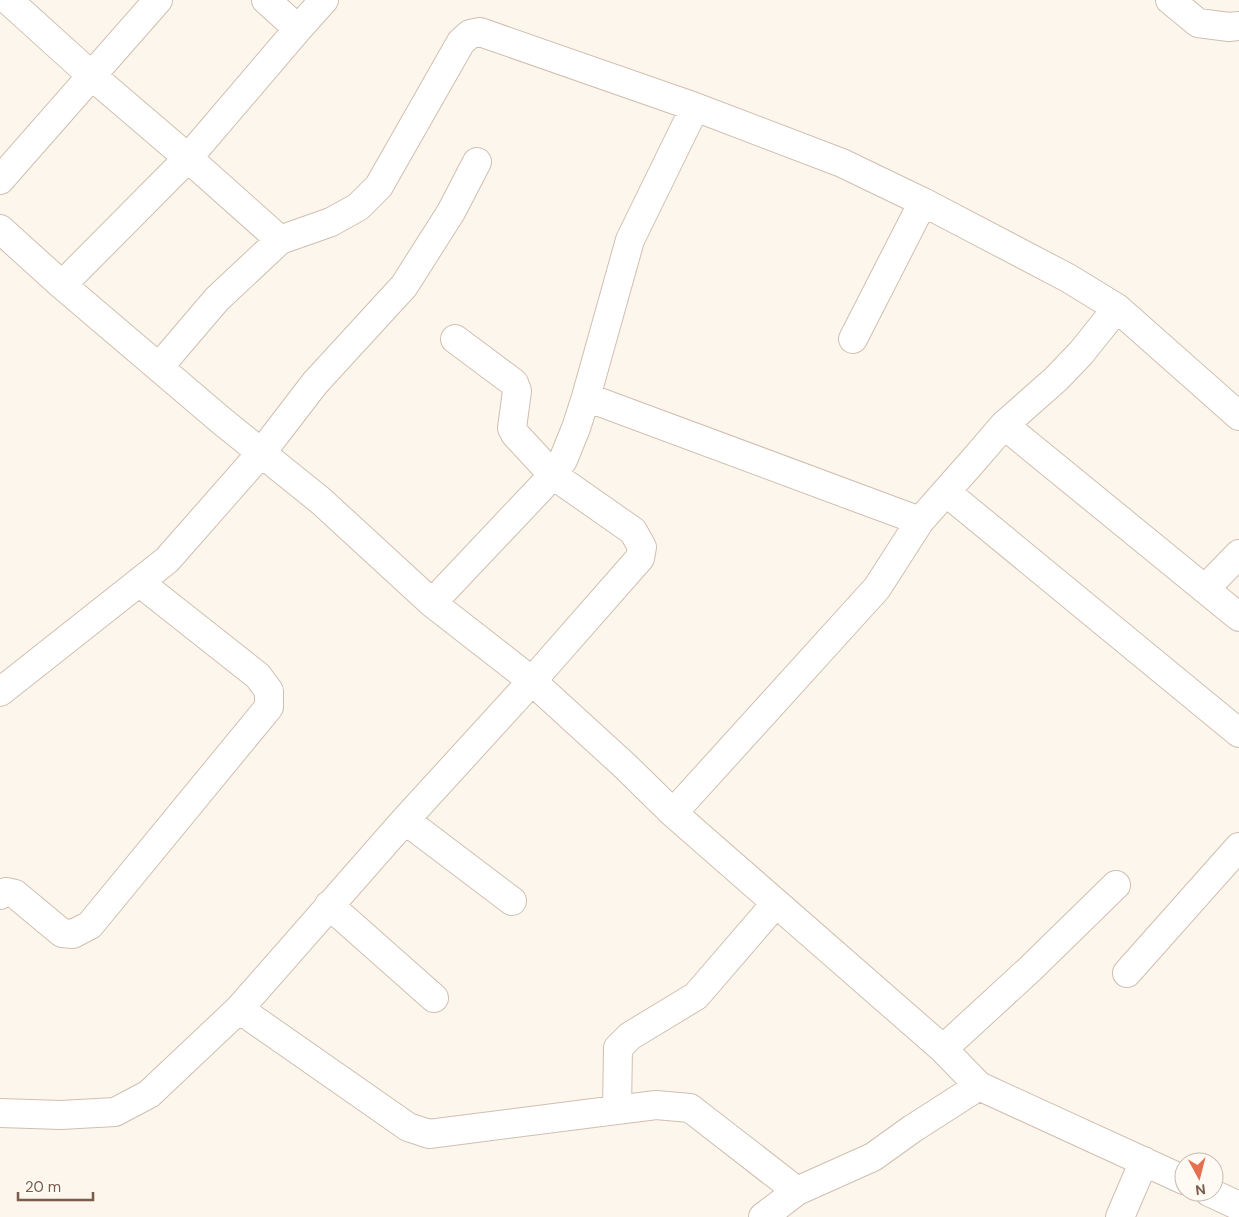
<svg xmlns="http://www.w3.org/2000/svg" width="1239" height="1217" font-family="'DM Sans',sans-serif">
  <style>
    .lines { fill: none; stroke-linecap: round; stroke-linejoin: round }
    .minor-casing { stroke: #d1beb0; stroke-width: 30 }
    .minor { stroke: #fff; stroke-width: 28 }
  </style>
  <rect width="100%" height="100%" fill="#fdf6ec"/>
  <g class="lines">
    <g class="minor-casing">
      <path id="minor" d="M8,0L92,76L188,158L280,240
        M266,0L298,29
        M1170,0L1198,23L1229,27L1239,26
        M0,180L158,0
        M0,229L62,285L223,422L321,501L432,603L532,681L624,765L673,813L943,1049L979,1086L1184,1180
        M62,285L188,158L298,29L324,0
        M853,339L923,202
        M159,367L217,299L280,240L331,222L358,207L379,186L461,42L470,34L480,32L695,107L842,163L923,202L1068,278L1117,308L1239,416
        M586,397L920,521
        M1004,425L1239,617
        M946,492L1239,733
        M1205,589L1239,554
        M432,603L553,475L563,460L576,428L586,397L630,240L695,107
        M0,692L167,560L262,452L315,383L404,286L451,212L477,162
        M673,813L877,588L920,521L973,461L1004,425L1056,379L1081,353L1117,308
        M405,820L512,901
        M0,895L6,892L15,894L62,933L73,934L90,925L269,707V691L258,676L139,582
        M329,905L434,998
        M1127,973L1239,847
        M239,1009L408,1127L429,1134L656,1105L690,1108L797,1191
        M943,1049L1029,970L1116,885
        M617,1110L618,1048L630,1036L696,996L776,903
        M0,1113L61,1115L115,1112L149,1094L239,1009L405,820L532,681L640,558L642,547L633,531L553,475L515,434L512,428L517,391L514,383L455,339
        M1209,1192L1239,1206
        M763,1217L797,1191L873,1157L912,1129L979,1086
        M1120,1217L1144,1161"/>
    </g>
    <use href="#minor" class="minor"/>
  </g>
  <g transform="translate(1199 1177) rotate(173)"><circle r="24" fill="#fffaf3" stroke="#cabbb1"/>
  <path d="M0-4L9 19L0 12L-9 19Z" fill="#e76f51"/>
  <text y="-8" font-size="14" font-weight="bold" text-anchor="middle" fill="#7a5c4d">N</text>
  </g>
  <path d="M18 1192v8h75v-8" fill="none" stroke="#7a5c4d" stroke-width="2.5"/>
  <text x="25" y="1192" font-size="15" fill="#7a5c4d" stroke="#fffaf3" stroke-width="4" paint-order="stroke">20 m</text>
</svg>
